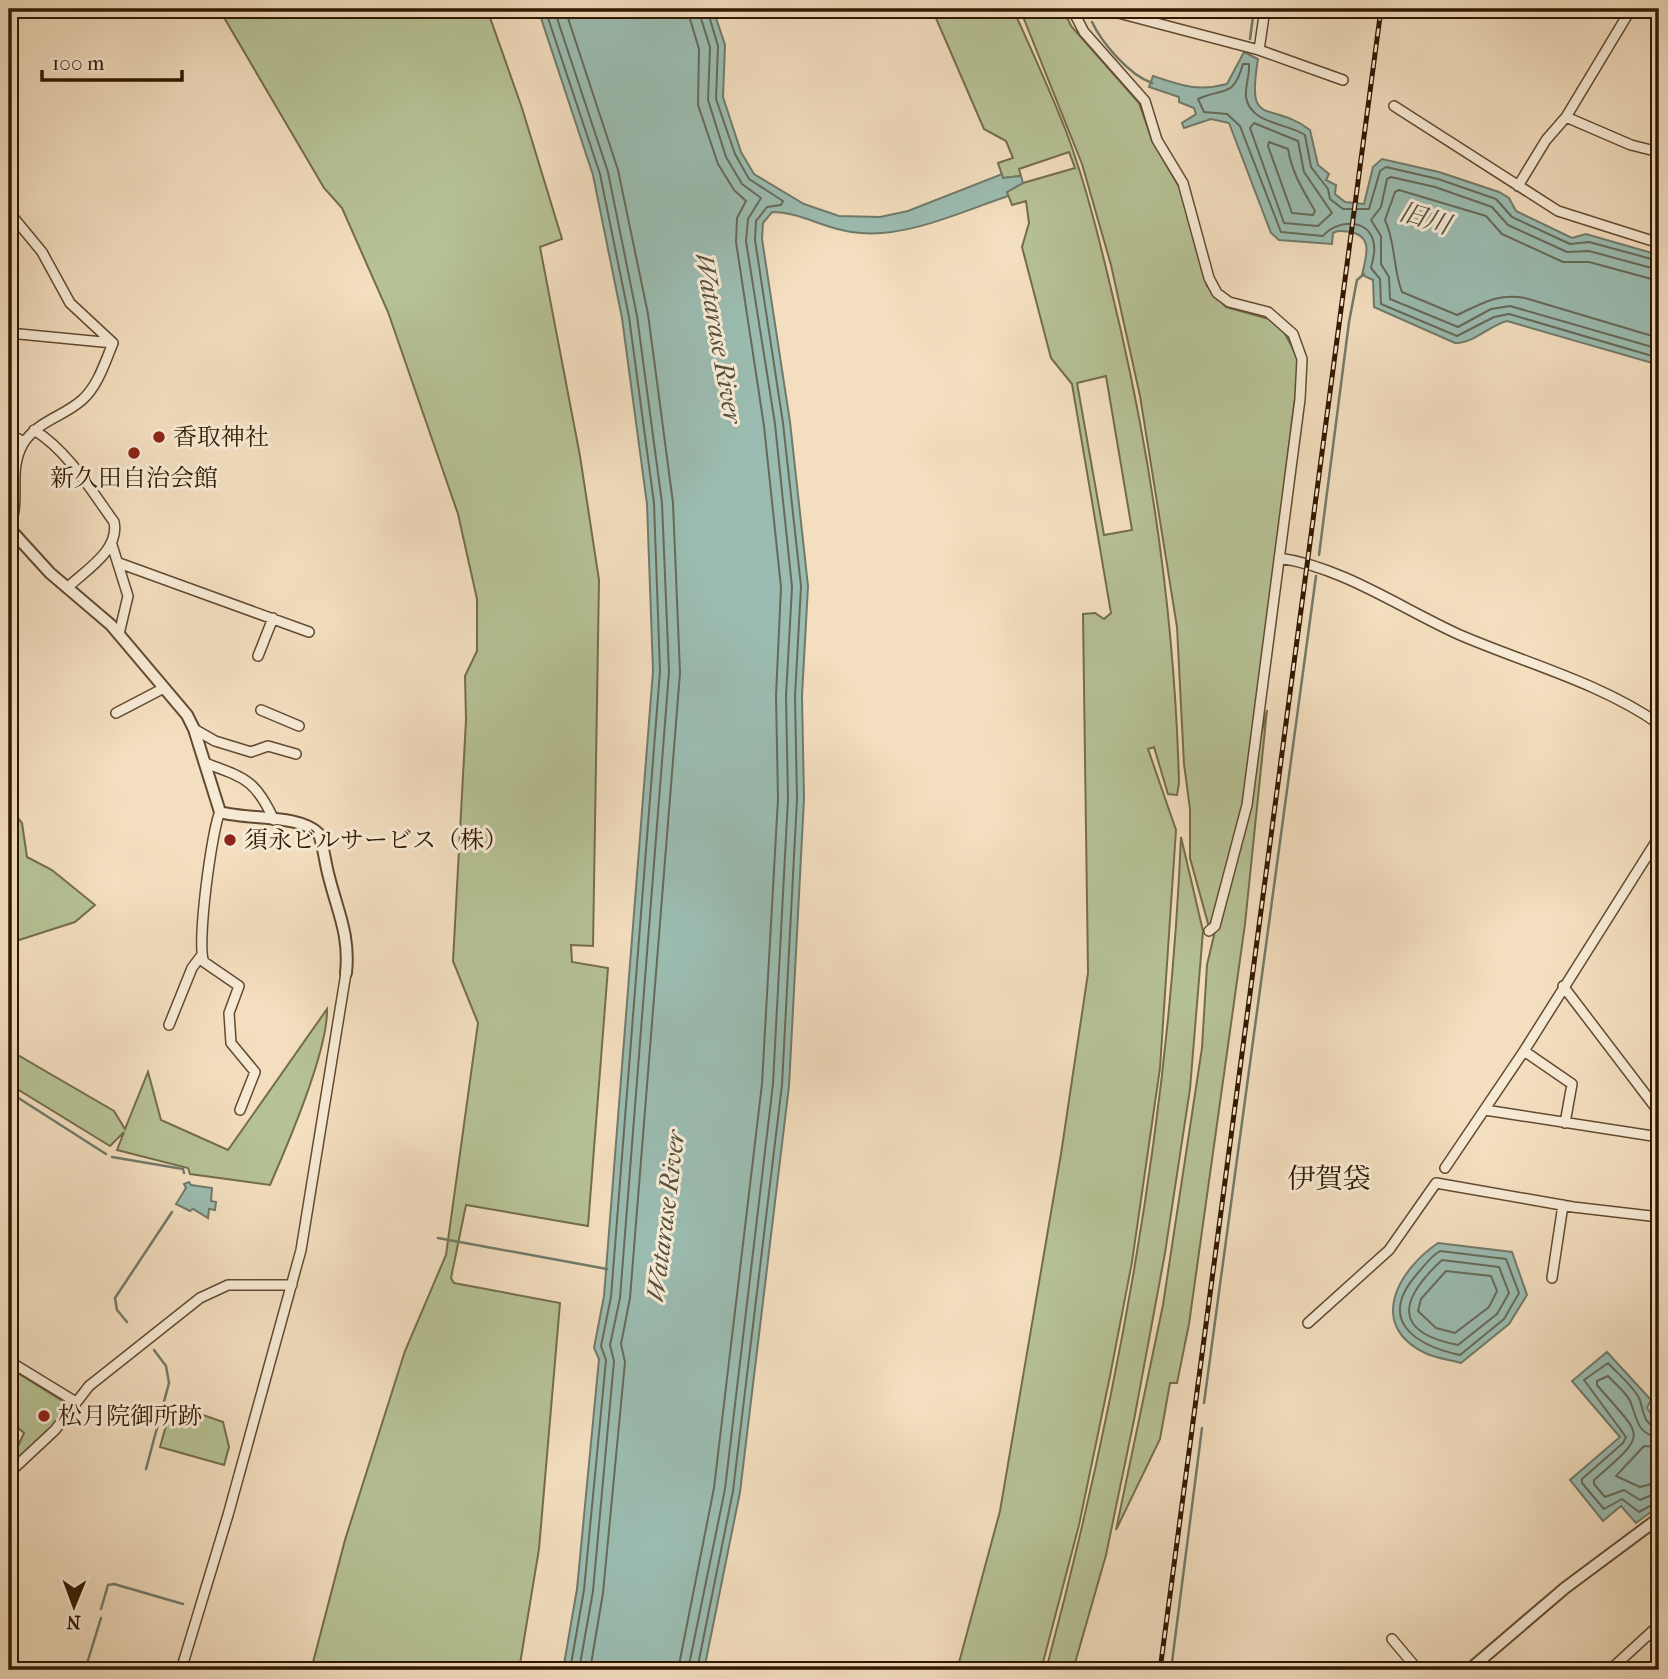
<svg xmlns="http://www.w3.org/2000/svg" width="1668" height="1679" font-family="'IM FELL French Canon','Noto Serif JP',serif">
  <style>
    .green { fill: #b6c295; stroke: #746d4a; stroke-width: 2; fill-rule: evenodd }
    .water { fill: #9bbcb1; stroke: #717a6a; stroke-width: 2 }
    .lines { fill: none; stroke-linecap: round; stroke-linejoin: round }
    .shore { stroke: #666a58; stroke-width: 2 }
    .stream { stroke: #717a6a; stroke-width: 2.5 }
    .minor-casing { stroke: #624a30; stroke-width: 12 }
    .tertiary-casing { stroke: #624a30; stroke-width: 14 }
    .minor { stroke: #f7ead5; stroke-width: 9 }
    .tertiary { stroke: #f7ead5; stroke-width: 10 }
    .rail-casing { stroke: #311800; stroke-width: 5 }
    .rail { stroke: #f7ead5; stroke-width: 2.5; stroke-dasharray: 8; stroke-linecap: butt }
    .poi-dot { fill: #8f2418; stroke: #f7ead5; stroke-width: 2.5 }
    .labels { text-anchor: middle; stroke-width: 6; stroke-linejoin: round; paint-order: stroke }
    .poi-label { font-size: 24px; fill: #311800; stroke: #f7ead5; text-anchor: start }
    .water-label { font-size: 26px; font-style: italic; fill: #56513e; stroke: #f7ead5 }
    .quarter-label { font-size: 28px; fill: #311800; stroke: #f7ead5 }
  </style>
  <rect width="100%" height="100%" fill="#f3debf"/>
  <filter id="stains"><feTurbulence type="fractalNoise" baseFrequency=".00286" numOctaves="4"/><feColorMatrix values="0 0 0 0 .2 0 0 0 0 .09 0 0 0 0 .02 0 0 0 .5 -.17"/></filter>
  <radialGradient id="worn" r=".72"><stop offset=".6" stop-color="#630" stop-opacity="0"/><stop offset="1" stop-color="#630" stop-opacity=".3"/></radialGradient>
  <path class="green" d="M219,9H487L522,108L562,239L540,247L580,456L599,580L593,946L571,945L572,962L608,968L588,1226L466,1205L451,1278L454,1283L560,1303L539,1549L519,1670H311L345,1540L405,1351L446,1255L478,1023L453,961L466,720L465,676L477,651V599L458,514L388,312L342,208L324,188Z
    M932,9H1013C1031,49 1050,90 1066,131C1090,195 1105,264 1121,331C1155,481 1175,630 1179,783L1177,795L1168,794L1154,747L1148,749L1176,830L1160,1068L1132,1262L1110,1376L1079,1525L1041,1670H957L1000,1511L1061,1154L1088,973L1083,614L1095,613L1104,619L1111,613L1072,384L1051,358L1022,247L1029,223L1026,201L1012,205L1007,192L1023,183L1075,168L1069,152L1019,169L1021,176L1003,178L998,163L1013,158L1006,141L984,129ZM1106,376L1132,530L1104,535L1077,383Z
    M1020,9H1063L1071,26L1139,103L1152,140L1182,192L1207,286L1226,307L1269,319L1284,332L1297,356V383L1245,795L1212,923L1209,927L1190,858V809L1184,764L1177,627L1140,396L1111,265L1082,164Z
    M1267,710L1245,924L1189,1324L1177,1383H1170L1160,1439L1116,1530L1163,1305L1202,1048L1207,965Z
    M9,807L22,823L27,857L52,870L95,905L75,922L13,942L9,941Z
    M1181,837L1203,931L1190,1089L1165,1253L1134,1420L1106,1555L1073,1670H1046C1119,1397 1169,1120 1181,837Z
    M327,1009C328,1051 288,1144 270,1185L190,1174L188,1168L117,1150L124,1132L110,1146L9,1084V1050L114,1111L125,1129L148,1072L161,1120L228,1150Z
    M11,1369L69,1405L53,1428L18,1461L14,1455L24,1433L9,1420Z
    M172,1404L223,1422L229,1447L224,1465L160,1447Z"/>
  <path class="water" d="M538,9H713L725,45L723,97L741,152L754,174L804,204L839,216L880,217L908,211L1002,174L1003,178L1021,176L1023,183L1007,192L1008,196C963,211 909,237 861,233C827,231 802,212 772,212L763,223L762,239L790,422L808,586L802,696L804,799L789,1086L740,1492L704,1670H563L577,1589L599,1359L594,1348L604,1296L653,671L647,504L622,318L593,175Z
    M1244,52L1258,59C1246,131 1269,99 1310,130L1318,165L1329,174L1326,180L1336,185L1335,194L1345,202L1364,204L1373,167L1382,159L1439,172L1499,192L1509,198L1516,211L1572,238L1586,234L1659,255V365L1507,321C1490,325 1473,344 1455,343L1374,307L1373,280L1362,275C1366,257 1374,236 1350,232C1342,231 1339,230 1333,233L1332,244L1279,240L1271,233L1229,123L1211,119L1184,128L1182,123L1196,114L1194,108L1179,102V97L1149,87L1153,76C1180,85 1198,92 1227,84Z
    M189,1182L191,1185L212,1188L211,1201L216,1202L215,1210L209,1209L208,1218L193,1209L190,1211L176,1204L186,1188L184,1184Z
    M1438,1243L1512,1252L1527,1295L1509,1324L1461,1363C1450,1360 1435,1358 1425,1353C1367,1325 1398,1270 1438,1243Z
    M1607,1352L1651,1400L1647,1408L1657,1422L1659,1434V1506L1636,1523L1621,1506L1603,1521L1570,1480L1620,1437L1572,1381Z"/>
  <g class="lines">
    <path class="shore" d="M545,9L600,174L629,317L654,503L660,671L611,1297L601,1346L606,1360L584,1590L570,1670
      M554,9L608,172L637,316L662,503L669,672L620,1298L610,1345L614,1361L593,1591L579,1670
      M565,9L618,170L648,314L673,503L680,673L630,1298L621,1344L625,1362L603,1593L590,1670
      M1254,123L1298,141L1304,172L1332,213L1318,226L1284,223L1250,128Z
      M1269,142L1288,149C1292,173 1303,190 1315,211L1313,215L1292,213L1268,146Z
      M1659,261L1589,242L1570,244L1512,217L1496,199L1438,179L1386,167L1380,171L1369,209H1343L1330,199L1328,189L1311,167L1305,135C1287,123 1250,124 1246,97C1245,86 1250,74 1249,64H1243C1233,99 1224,87 1198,99L1204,112L1227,114L1240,126L1281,232L1323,236C1335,221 1366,217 1373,240C1376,250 1373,259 1371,268L1380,279L1381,304L1457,336L1494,317L1509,314L1659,358
      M1659,270L1589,251L1567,252L1508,225L1492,207L1435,187L1391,177L1387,179L1381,207L1371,220L1381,236V264L1389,277L1390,299L1458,327L1491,309L1510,306L1659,349
      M1659,281L1589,262H1563L1502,234L1486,216L1399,190L1395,192L1385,220C1396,243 1393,270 1402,292L1457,315C1482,304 1496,293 1525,298L1659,338
      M1440,1251L1506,1259L1519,1293L1504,1319L1460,1355C1414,1345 1377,1320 1417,1274C1424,1266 1431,1256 1440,1251Z
      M1442,1260L1499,1267L1509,1293L1497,1314L1458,1345C1391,1332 1400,1299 1442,1260Z
      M1446,1271L1491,1276L1497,1291L1489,1307L1455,1333L1436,1328L1418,1311L1421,1299Z
      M1659,1428C1642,1425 1644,1409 1639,1398C1633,1386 1617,1373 1608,1363L1584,1380L1626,1437L1623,1443L1582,1479V1483L1604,1509L1622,1499L1639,1512L1659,1501
      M1659,1437C1636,1435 1637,1416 1630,1401C1626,1392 1614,1383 1608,1376L1597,1381V1385C1643,1439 1650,1431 1594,1480V1484L1605,1497L1624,1490L1640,1500L1659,1492
      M1659,1447L1644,1446L1616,1476L1640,1487L1659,1482
      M678,1670L714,1488L762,1084L778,799L776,696L781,587L764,426L736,242L737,218L746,201L734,190L718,164L698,105L699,49L687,9
      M688,1670L725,1489L773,1084L788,799L786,696L792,587L775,424L746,241L748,219L761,198L742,184L726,157L708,100L710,47L698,9
      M697,1670L733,1491L782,1085L797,799L795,696L801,586L783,423L755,240L756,221L767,207L781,205L783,201L749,179L735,154L716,99L718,46L707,9"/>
    <path class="stream" d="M1092,22C1102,43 1129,75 1152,83
      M1250,39L1254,9
      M1319,555L1349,322L1357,280L1364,274
      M9,1092L106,1154
      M112,1157L183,1169L184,1173
      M438,1238L607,1269
      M127,1322L117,1310L115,1298L172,1212
      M1204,1403L1316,576
      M146,1469L169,1383L166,1366L154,1350
      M101,1609L108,1585L114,1584L183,1604
      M85,1670L101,1618
      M1171,1670L1202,1428"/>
    <g class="minor-casing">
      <path id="minor" d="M1072,9L1084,32L1145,101L1157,140L1183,183L1209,278L1217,293L1229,302L1268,312L1293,334L1302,359L1300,399L1247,805L1215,926L1209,931
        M1103,9L1259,50L1343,80
        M1075,14L1090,9
        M1259,50L1265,9
        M1394,106L1558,211L1659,243
        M1566,117L1631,145L1659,152
        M1518,186L1546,140L1566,117L1631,9
        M9,212L42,252L70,303L113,343
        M9,333L113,343
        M34,430C68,451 91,490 114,522C120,550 86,570 68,587
        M9,434L24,442
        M9,528C22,500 7,472 23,444C37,421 63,417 82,400C98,386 105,362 113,343
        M112,545L128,596L119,634
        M1279,558C1343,567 1402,609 1460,635C1525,663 1601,683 1659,724
        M119,563L309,632
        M258,656L273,618
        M261,710L299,726
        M116,713L164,688
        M194,729L215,741L251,752L268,746L296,754
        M205,763C245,778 255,779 274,820
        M220,812C212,828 196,947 204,962L239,986L229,1013L231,1043L255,1072L240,1110
        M1563,986L1659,1112
        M169,1025L192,968L201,956
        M1524,1051L1572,1084L1565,1123
        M1485,1110L1659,1137
        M1445,1168L1524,1051L1659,837
        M1552,1278L1563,1205
        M1308,1323L1389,1250L1436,1183L1573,1207L1659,1217
        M9,1361L76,1402
        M9,1473L55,1430L89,1386L200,1298L228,1285H292
        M1392,1639L1418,1670
        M181,1670L228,1515L301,1250L346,973
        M1610,1670L1659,1625"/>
    </g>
    <g class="tertiary-casing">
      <path id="tertiary" d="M9,528L50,573L111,625L187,715L194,729L220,812C247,820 300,814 319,834C324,848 325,863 329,877C338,913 350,935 346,973
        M1469,1670L1565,1588L1659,1518"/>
    </g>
    <use href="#minor" class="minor"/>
    <use href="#tertiary" class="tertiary"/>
    <g class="rail-casing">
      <path id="rail" d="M1160,1670L1381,9"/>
    </g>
    <use href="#rail" class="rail"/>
  </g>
  <g class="poi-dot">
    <circle cx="159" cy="437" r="7"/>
    <circle cx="134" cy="453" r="7"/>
    <circle cx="230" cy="840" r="7"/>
    <circle cx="44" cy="1416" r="7"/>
  </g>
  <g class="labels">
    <g class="poi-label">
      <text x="173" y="445">香取神社</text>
      <text x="134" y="486" text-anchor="middle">新久田自治会館</text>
      <text x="244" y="848">須永ビルサービス（株）</text>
      <text x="58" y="1424">松月院御所跡</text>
    </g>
    <g class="water-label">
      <text transform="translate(1425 218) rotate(17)" y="9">旧川</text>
      <text transform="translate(719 338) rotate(80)" y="9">Watarase River</text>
      <text transform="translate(665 1216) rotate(-83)" y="9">Watarase River</text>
    </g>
    <g class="quarter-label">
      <text x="1329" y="1188">伊賀袋</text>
    </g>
  </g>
  <rect width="1668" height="1679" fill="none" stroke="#f3debf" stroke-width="35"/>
  <rect x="10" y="10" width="1647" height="1658" fill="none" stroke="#311800" stroke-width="3.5"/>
  <rect x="18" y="18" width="1633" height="1644" fill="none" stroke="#311800" stroke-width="2"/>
  <g transform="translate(74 1606) rotate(181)" stroke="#f7ead5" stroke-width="5" paint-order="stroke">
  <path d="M0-5L12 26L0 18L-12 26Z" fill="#311800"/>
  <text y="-10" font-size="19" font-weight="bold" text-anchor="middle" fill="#311800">N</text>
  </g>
  <path d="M42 70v10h140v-10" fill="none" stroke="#311800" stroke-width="3.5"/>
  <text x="52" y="70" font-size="21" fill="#311800" stroke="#f7ead5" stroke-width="5" paint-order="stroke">100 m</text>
  <rect width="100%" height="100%" filter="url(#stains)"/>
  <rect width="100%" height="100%" fill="url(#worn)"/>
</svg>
